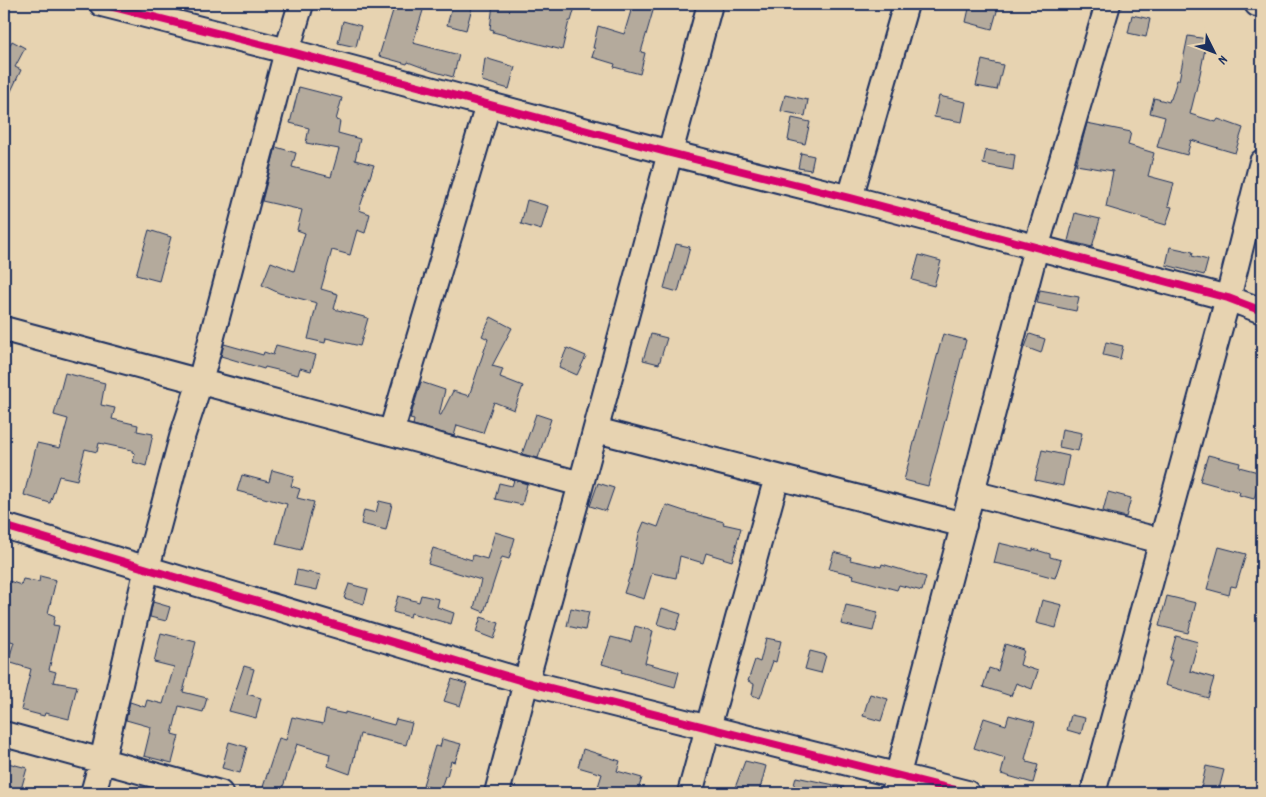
<svg xmlns="http://www.w3.org/2000/svg" width="1266" height="797" font-family="Dekko,sans-serif">
  <style>
    .building { fill: #b4aa9c; stroke: #1b2f5e }
    .lines { fill: none; stroke-linecap: round; stroke-linejoin: round }
    .minor-casing { stroke: #1b2f5e; stroke-width: 28 }
    .minor { stroke: #e7d3b1; stroke-width: 24 }
    .cycleway-casing { stroke: #e7d3b1; stroke-width: 11 }
    .cycleway { stroke: #d6006c; stroke-width: 8 }
  </style>
  <rect width="100%" height="100%" fill="#e7d3b1"/>
  <filter id="ink" filterUnits="userSpaceOnUse"><feTurbulence type="fractalNoise" baseFrequency=".02" numOctaves="2"/><feDisplacementMap in="SourceGraphic" scale="10" xChannelSelector="R" yChannelSelector="G"/><feConvolveMatrix kernelMatrix="1 2 1 2 8 2 1 2 1" color-interpolation-filters="sRGB"/></filter>
  <g filter="url(#ink)">
    <path class="building" d="M395,4H425L413,43L459,55L453,77L432,71L408,62L407,64L379,56Z
      M453,4H473L466,30L447,25Z
      M493,4H576L571,21H569L562,50L493,32L494,30L490,29Z
      M633,4H655L641,52L645,53L640,74L614,67L615,64L592,57L595,48H593L598,26L624,34Z
      M970,4H999L992,29L966,22Z
      M1132,15L1150,19L1146,37L1128,33Z
      M343,21L361,26L356,47L338,43Z
      M1188,36L1207,39L1200,74L1190,114L1216,122L1218,119L1243,128L1235,153L1191,140L1187,155L1157,147L1165,117L1150,113L1154,98L1169,102L1170,99H1171L1177,80H1179Z
      M12,41L25,48L15,67L21,70L4,106V57Z
      M485,58L515,67L509,89L482,81Z
      M982,60L1003,65L997,90L976,86Z
      M299,87L342,98L336,120L340,121L338,133L360,139L355,160L374,165L359,210L370,214L365,233L357,230L350,255L332,250L321,289L338,294L334,309L368,318L360,346L326,338L325,343L308,339L317,303L279,293L262,285L271,262L294,271L305,233L297,230L302,210L262,201L276,147L296,153L292,167L331,177L339,149L306,143L309,128L290,123Z
      M785,95L808,100L805,116L781,111Z
      M939,96L966,102L962,122L934,117Z
      M792,118L810,122L805,144L788,140Z
      M1087,123L1131,132L1128,145L1154,153L1148,176L1174,183L1168,206L1172,207L1166,225L1106,207L1113,171L1076,165Z
      M986,150L1015,155L1013,170L983,164Z
      M801,153L814,156L811,170L798,168Z
      M527,200L548,206L541,230L521,224Z
      M1075,213L1100,219L1092,247L1068,241Z
      M149,230L171,237L159,281L136,275Z
      M676,244L690,247L678,292L664,288Z
      M1170,247L1193,252L1192,256L1208,260L1204,275L1166,265Z
      M919,255L941,261L934,286L912,280Z
      M1040,290L1079,297L1076,311L1037,303Z
      M491,317L512,328L492,366L503,369L500,377L523,386L514,410L494,402L483,433L457,425L454,436L413,425L414,420L410,419L411,415L421,382L445,390L439,415H441L453,391L469,396L488,339L482,336Z
      M651,334L667,338L659,364L643,360Z
      M943,334L966,340L928,486L904,480Z
      M1030,334L1045,339L1041,353L1025,347Z
      M1106,342L1123,346L1120,359L1103,355Z
      M224,344L263,355L264,352L273,355L276,345L316,355L311,371L300,368L298,375L265,367L264,369L221,356Z
      M567,348L586,356L577,375L559,367Z
      M65,373L105,383L101,405L115,408L112,419L138,425L137,431L153,434L146,466L133,462L135,453L132,452V450L99,443L97,452L85,449L77,480L59,476L50,503L24,495L37,443L60,448L68,419L54,415Z
      M536,414L551,419L538,458L522,454Z
      M1062,429L1082,433L1078,451L1059,447Z
      M1042,450L1069,456L1063,486L1035,480Z
      M1208,455L1240,463L1239,467L1262,473L1254,499L1239,495L1240,492L1200,481Z
      M272,470L294,476L291,486L300,489L297,498L314,502L301,550L276,544L287,504L237,491L242,475L269,482Z
      M514,480L527,484L522,505L495,499L499,483L512,486Z
      M598,483L614,488L606,511L590,506Z
      M1108,492L1131,498L1126,517L1103,511Z
      M379,501L392,504L386,530L361,524L364,510L376,513Z
      M666,505L687,512L724,522L723,524L741,528L736,546H737L732,561L706,553L703,563L680,556L676,578L652,573L644,599L624,593L632,568L639,534L644,522L658,527Z
      M495,532L515,538L509,559L502,557L484,612L474,608L481,580L428,564L433,548L472,560L473,555L487,559Z
      M999,543L1033,551V549L1050,554V557L1061,560L1055,578L1018,568L994,563Z
      M1219,547L1246,554L1236,587L1231,586L1229,595L1207,589Z
      M834,552L851,557L850,560L881,567L882,564L926,577L922,591L899,585L897,590L853,578L854,575L829,569Z
      M297,570L321,575L317,590L294,585Z
      M40,576L56,580L48,613L55,616L53,625L59,626L49,670L56,672L53,682L77,686L69,719L45,713L44,716L21,710L31,669L8,662L14,642L4,639V582L9,584V581L21,585L23,579L39,582Z
      M349,584L368,589L364,604L344,598Z
      M421,595L439,599L437,607L454,613L451,624L411,613L410,617L393,612L398,596L419,602Z
      M1167,596L1196,603L1188,633L1159,626Z
      M1042,600L1062,605L1056,628L1036,623Z
      M153,602L170,607L166,621L150,617Z
      M846,605L878,612L873,631L841,624Z
      M571,608L589,612L585,630L567,626Z
      M662,608L681,614L676,630L657,624Z
      M481,617L499,623L494,639L476,632Z
      M635,626L653,631L645,663L679,672L675,687L621,672L622,670L602,664L611,637L631,642Z
      M161,633L196,642L183,692L207,698L203,712L179,706L172,734L179,736L172,763L144,756L151,727L126,720L130,702L145,707L147,700L163,704L174,667L154,662Z
      M1176,636L1198,642L1190,671L1214,678L1208,698L1165,685L1172,660H1169Z
      M766,638L781,641L776,662L773,661L760,698L752,695L754,684L748,681L755,660L760,662Z
      M1005,644L1024,650L1020,665L1038,671L1032,689L1016,683L1011,696L983,687L989,668L998,671Z
      M810,651L826,655L821,673L805,669Z
      M244,666L254,669L247,694L261,698L256,718L229,711Z
      M452,679L467,684L460,706L444,701Z
      M870,694L888,699L881,721L863,716Z
      M326,710L345,714V712L394,725L396,719L412,723L406,745L360,734L350,774L328,766L330,754L297,744L281,793L263,787L279,738L286,740L292,717L323,724Z
      M1009,715L1035,722L1025,759L1027,760V762L1038,765L1033,783L1001,774L1005,758L974,748L984,718L1006,725Z
      M1071,715L1085,718L1081,734L1067,730Z
      M442,739L461,744L455,762L451,761L447,776H445L440,791L423,785L435,746L440,747Z
      M229,742L247,747L240,773L222,768Z
      M583,749L620,761L617,771L642,778L637,793H596L602,774L578,767Z
      M745,761L766,766L759,793H733Z
      M4,762L27,768L20,793H4Z
      M1206,766L1224,770L1218,793H1200Z
      M796,777L844,787L843,793H792Z"/>
    <g class="lines">
      <g class="minor-casing">
        <path id="minor" d="M102,4L287,51L670,153L850,198L1228,298L1262,311
          M1257,4L1262,5
          M850,198L906,4
          M4,329L581,484
          M596,430L964,525
          M391,433L488,105
          M972,493L1162,541
          M4,526L526,682L967,793
          M4,734L220,793
          M93,793L102,761L147,568L182,437L200,382L287,51L301,4
          M497,793L526,682L581,484L710,4
          M690,793L777,477
          M893,793L1036,248L1108,4
          M1093,793L1228,298L1262,162"/>
      </g>
      <use href="#minor" class="minor"/>
      <g class="cycleway-casing">
        <path id="cycleway" d="M102,4L287,51L670,153L850,198L1228,298L1262,311
          M4,526L526,682L967,793"/>
      </g>
      <use href="#cycleway" class="cycleway"/>
    </g>
  </g>
  <rect width="1266" height="797" fill="none" stroke="#e7d3b1" stroke-width="20"/>
  <rect x="10" y="10" width="1246" height="777" fill="none" stroke="#1b2f5e" stroke-width="2" filter="url(#ink)"/>
  <g transform="translate(1214 52) rotate(132)" stroke="#e7d3b1" stroke-width="4" paint-order="stroke">
  <path d="M0-4L9 19L0 12L-9 19Z" fill="#1b2f5e"/>
  <text y="-8" font-size="14" font-weight="bold" text-anchor="middle" fill="#1b2f5e">N</text>
  </g>
</svg>
